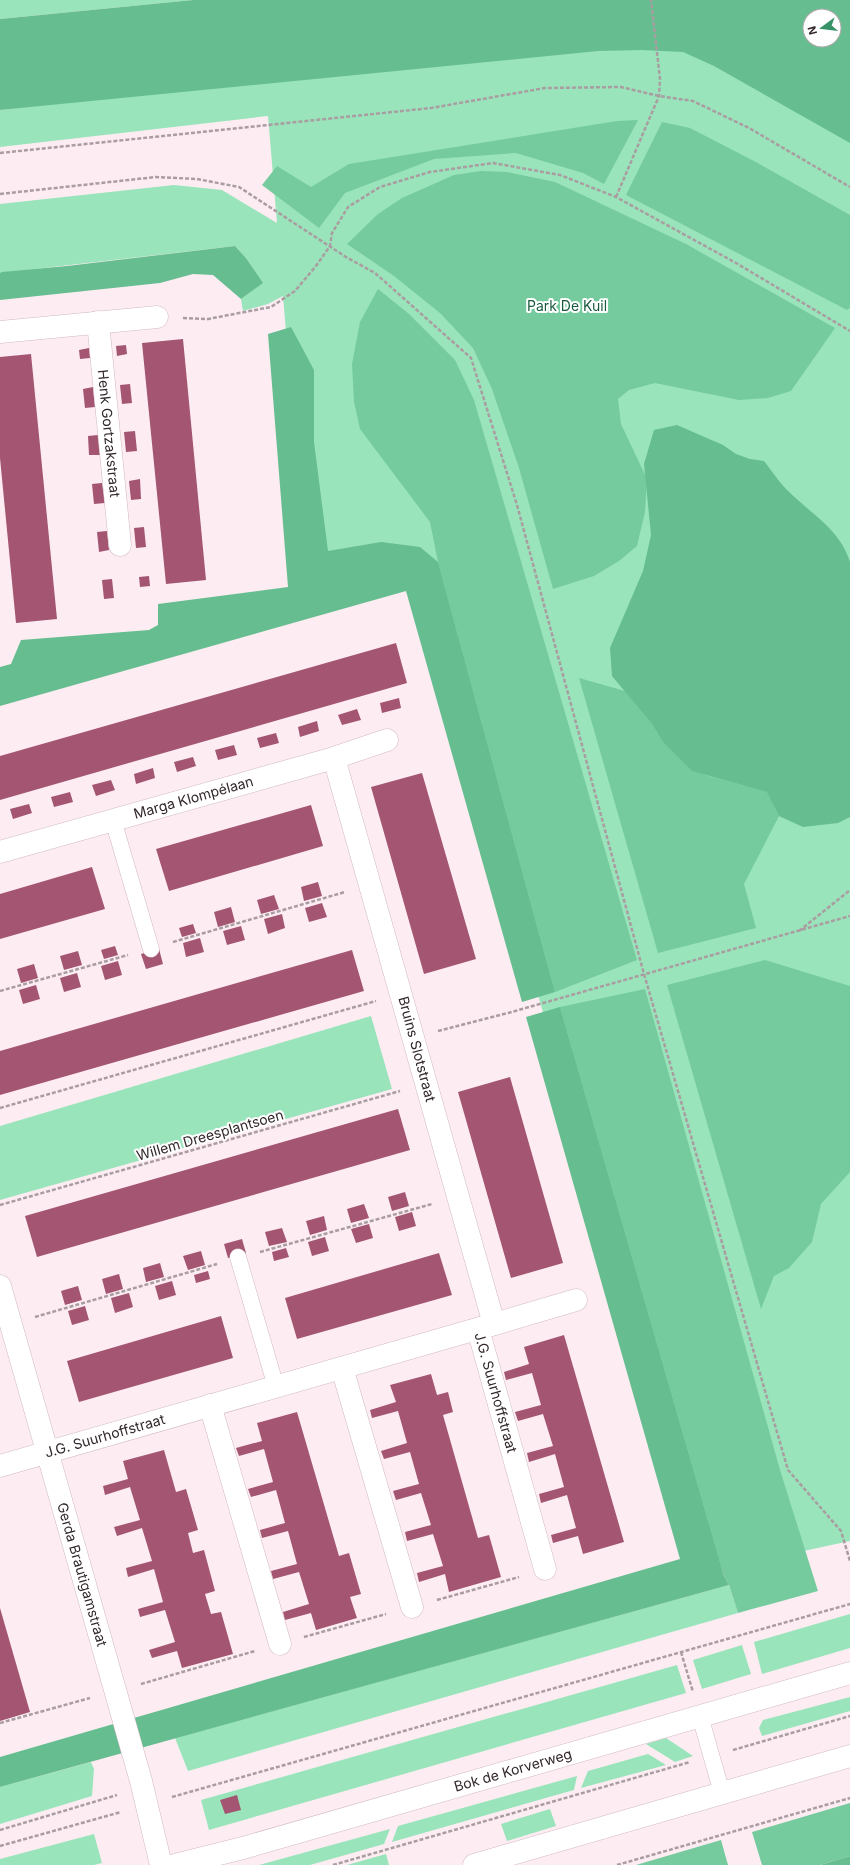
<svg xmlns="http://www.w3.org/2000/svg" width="850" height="1865" font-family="Inter,sans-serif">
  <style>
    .green { fill: #99e4bb }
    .forest { fill: #75cb9e }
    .water { fill: #66bd90; fill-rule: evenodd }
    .building { fill: #a35572 }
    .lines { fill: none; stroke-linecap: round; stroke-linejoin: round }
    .service-casing { stroke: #d2b9c0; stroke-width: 17 }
    .minor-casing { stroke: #d2b9c0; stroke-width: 23 }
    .tertiary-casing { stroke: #d2b9c0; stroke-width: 23 }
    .path { stroke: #aa9da1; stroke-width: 2.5; stroke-dasharray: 4 2; stroke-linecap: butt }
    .service { stroke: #fff; stroke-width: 16 }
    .minor { stroke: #fff; stroke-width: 22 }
    .tertiary { stroke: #fff; stroke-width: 22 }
    .labels { text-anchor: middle; stroke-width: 4; stroke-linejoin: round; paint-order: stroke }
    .park-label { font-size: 14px; fill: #1a5b3e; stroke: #fff }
    .street-label { font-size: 14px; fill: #32282b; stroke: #fff }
  </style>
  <rect width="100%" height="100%" fill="#fdedf2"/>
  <path class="green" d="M0,0H193L0,19Z
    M751,28L850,86V1541L701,1573L418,569L306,573L283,296L268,304L243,311L241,299L262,283L246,258L235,246L0,273V204L174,185L222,190L277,223L268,116L0,147V110Z
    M371,1016L392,1089L0,1200V1126Z
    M729,1585L738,1613L188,1771L175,1738Z
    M850,1614V1648L762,1674L754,1642Z
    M742,1645L751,1674L702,1689L693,1660Z
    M677,1665L686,1693L209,1830L201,1800Z
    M850,1697V1711L762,1736L759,1728L763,1720Z
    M666,1738L693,1756L675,1762L646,1744Z
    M648,1754L666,1765L581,1788L588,1771Z
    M91,1762L94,1769L92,1796L0,1824V1787Z
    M577,1776L574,1790L392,1842L398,1826Z
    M550,1809L556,1826L507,1841L501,1824Z
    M390,1829L384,1844L310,1865H259Z
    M94,1834L102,1863L94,1865H0V1859Z
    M386,1854L389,1865H347Z"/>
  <path class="forest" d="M638,120L604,184L583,173L516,153L434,159L345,193L319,228L262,185L277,166L311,187L349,164L617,121Z
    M662,122L690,128L754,161L850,215V308L847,310L626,195Z
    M481,171L507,172L555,182L686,244L835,328L791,391L768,398L739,400L655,383L629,390L618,399L621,424L647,479L645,512L637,546L619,561L594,576L553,589L519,468L492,389L473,348L440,313L394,276L347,244L378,214L402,198L454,175Z
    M378,289L409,314L455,360L474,400L637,960L555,992L438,562L430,522L360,429L354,402L352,364L360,322Z
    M579,678L625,691L652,724L662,741L705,775L768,792L779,816L744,884L756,928L658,953Z
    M765,960L850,986V1172L821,1204L812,1242L789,1268L774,1276L761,1309L667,985Z
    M645,989L780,1470L818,1591L738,1613L729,1585L724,1576L560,1007Z
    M850,1803V1856L820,1865H762L752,1832Z
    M721,1840L728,1865H636Z"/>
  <path class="water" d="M193,0H850V143L714,66L683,52L642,50L598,51L0,110V19ZM810,16H834V40H810Z
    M235,246L246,258L263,283L241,299L213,275L193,274L160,283L0,300V273L2,272L67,266Z
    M291,327L314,370V442L328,551L381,542L420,547L438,562L555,992L522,1002L406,591L0,706V667L11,664L21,640L149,630L158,625V604L288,587L268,334Z
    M677,425L723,445L736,454L750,459L764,461C772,471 779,482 787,490C811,514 840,529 850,562V817L838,823L803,827L779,816L767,792L692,771L662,741L652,724L612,676L610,648L643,571L651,535L644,464L654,430Z
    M560,1007L724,1576L729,1585L0,1787V1757L680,1559L526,1017Z
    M850,1856V1865H820Z"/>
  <path class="building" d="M183,339L206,580L166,584L142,343Z
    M126,345L127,354L117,356L116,346Z
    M89,348L90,358L80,359L79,350Z
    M31,354L57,619L16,623L0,458V357Z
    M130,384L132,403L122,404L120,385Z
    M93,387L95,407L85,408L83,389Z
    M135,431L137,451L126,452L124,432Z
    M98,435L100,455H89L88,436Z
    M140,479L141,499L131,500L129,481Z
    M102,483L105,503L94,504L92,484Z
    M144,527L146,547L136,548L134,528Z
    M107,531L109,550L99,552L97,532Z
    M149,576L150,586L140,587L139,577Z
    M112,579L114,598L104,599L102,580Z
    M396,643L407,683L0,800V756Z
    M399,698L401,708L382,713L380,703Z
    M357,709L361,720L342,725L338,715Z
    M317,721L319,731L300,737L298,727Z
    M276,733L279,743L260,748L257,738Z
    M234,745L237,755L218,760L215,750Z
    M193,757L196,766L177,772L174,762Z
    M153,768L155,778L136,784L134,774Z
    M422,773L476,959L424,974L371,787Z
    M111,780L115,790L96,796L92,785Z
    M70,792L73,802L54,807L51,797Z
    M29,804L32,813L13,819L10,809Z
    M311,805L323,846L169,891L156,849Z
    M92,867L105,909L0,939V894Z
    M318,882L322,896L304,901L301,887Z
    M274,895L279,909L261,914L257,900Z
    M322,903L327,917L309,922L305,908Z
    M231,907L235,922L218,927L214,912Z
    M282,914L285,928L268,934L264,919Z
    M193,924L196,933L182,937L179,928Z
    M241,926L245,940L227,945L223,931Z
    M200,938L204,952L186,957L183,943Z
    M115,946L118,955L104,959L101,950Z
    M159,949L163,964L146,969L141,954Z
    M352,950L364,991L0,1095V1051Z
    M78,951L82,965L64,970L60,956Z
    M118,961L122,975L105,980L101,966Z
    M34,964L38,978L21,983L17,969Z
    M77,973L81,987L64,992L60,978Z
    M36,985L40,999L23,1004L19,990Z
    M510,1077L563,1263L511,1278L458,1092Z
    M398,1109L410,1150L37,1257L25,1216Z
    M405,1192L409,1206L392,1211L388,1197Z
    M364,1204L369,1218L351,1223L347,1209Z
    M412,1212L416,1226L399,1231L395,1217Z
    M324,1216L327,1230L310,1235L306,1221Z
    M369,1224L373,1238L356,1243L351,1229Z
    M282,1228L287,1242L269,1246L265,1232Z
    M325,1237L329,1251L312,1256L308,1242Z
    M242,1239L246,1253L238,1257L237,1256L228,1258L224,1244Z
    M286,1248L289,1257L274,1261L272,1252Z
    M201,1251L205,1265L188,1270L183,1256Z
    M439,1253L452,1295L297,1339L285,1298Z
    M160,1263L164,1277L146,1282L143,1268Z
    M208,1271L210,1279L196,1283L194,1275Z
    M119,1274L123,1289L106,1294L102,1279Z
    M172,1281L176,1295L159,1300L155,1286Z
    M78,1286L82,1300L65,1305L61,1291Z
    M129,1293L133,1307L115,1313L111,1298Z
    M85,1306L89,1320L72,1325L68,1311Z
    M221,1316L233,1358L79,1402L67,1361Z
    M564,1335L624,1542L583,1554L578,1536L553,1543L551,1535L576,1528L567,1495L541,1503L539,1494L564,1487L555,1454L529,1462L527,1453L553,1446L543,1414L518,1421L515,1412L541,1405L532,1373L506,1380L504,1372L529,1364L524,1347Z
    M431,1374L437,1395L448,1392L453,1412L443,1415L478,1538L489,1535L501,1577L449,1592L445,1574L419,1582L417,1573L443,1566L433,1534L407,1541L405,1532L431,1525L421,1493L396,1500L393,1491L419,1484L410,1452L384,1459L381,1451L407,1443L398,1411L372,1418L370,1410L396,1402L390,1385Z
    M297,1412L339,1556L349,1553L361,1594L350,1597L357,1618L316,1630L311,1613L285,1620L283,1612L309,1604L299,1572L273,1579L271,1571L297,1564L288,1531L262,1538L260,1530L285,1523L276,1490L251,1497L248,1489L273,1482L264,1449L239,1456L236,1448L262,1441L257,1423Z
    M164,1450L176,1492L186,1489L198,1530L188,1533L193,1553L204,1550L215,1591L205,1594L211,1614L221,1612L233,1654L182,1668L177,1651L152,1658L149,1650L175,1642L165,1610L140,1617L138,1609L163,1602L154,1569L128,1577L126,1568L152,1561L142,1528L117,1536L114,1527L140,1520L130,1487L105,1495L103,1486L128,1479L123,1461Z
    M0,1608L30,1712L0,1721Z
    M237,1795L241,1810L225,1814L220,1800Z"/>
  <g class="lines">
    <g class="service-casing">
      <path id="service" d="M113,820L151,949
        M238,1257L276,1387
        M700,1716L722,1793"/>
    </g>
    <g class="minor-casing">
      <g id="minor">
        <path id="s1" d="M98,322L120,545"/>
        <path d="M0,332L157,317"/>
        <path id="s2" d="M0,852L334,758L387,740"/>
        <path d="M481,1328L576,1300"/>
        <path id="s3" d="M478,1329L545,1569"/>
        <path d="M342,1368L412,1607"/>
        <path d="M210,1405L280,1644"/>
        <path id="s4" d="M0,1466L494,1324L334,758"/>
        <path id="s5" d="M175,1865L243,1848L850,1673"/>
        <path d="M474,1865L850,1756"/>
      </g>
    </g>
    <g class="tertiary-casing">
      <g id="tertiary">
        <path id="s6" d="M0,1286L141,1781L161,1865"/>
      </g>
    </g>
    <path class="path" d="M0,153L431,108L545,88L621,87L659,96L693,101L749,128L850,187
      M0,194L156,177L197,179L239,187L346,257L375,273L471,358L517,505L644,974L788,1470L841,1531L850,1561
      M616,197L659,96L660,79L651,0
      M183,318L208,319L271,307L295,291L316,266L330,246L332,233L348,207L380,187L430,172L493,163L560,175L616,197L736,263L850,331
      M799,931L850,890
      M173,942L345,892
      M0,991L128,955
      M438,1031L508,1013L850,916
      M0,1108L376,1001
      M0,1205L400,1091
      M260,1252L432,1204
      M35,1317L217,1264
      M437,1600L519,1577
      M304,1637L386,1614
      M681,1652L693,1692
      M141,1684L255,1651
      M0,1723L90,1698
      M733,1750L850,1716
      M172,1797L850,1604
      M0,1830L117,1795
      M0,1846L121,1812
      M333,1865L690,1762
      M617,1865L850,1798"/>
    <use href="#service" class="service"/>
    <use href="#minor" class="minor"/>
    <use href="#tertiary" class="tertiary"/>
  </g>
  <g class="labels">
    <g class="park-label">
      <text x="567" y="311">Park De Kuil</text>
    </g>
    <g class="street-label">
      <text dy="5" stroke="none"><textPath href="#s1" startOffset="112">Henk Gortzakstraat</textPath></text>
      <text dy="5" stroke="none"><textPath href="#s2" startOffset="201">Marga Klompélaan</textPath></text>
      <text transform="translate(417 1049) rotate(75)" y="5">Bruins Slotstraat</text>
      <text transform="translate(210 1135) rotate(-16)" y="5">Willem Dreesplantsoen</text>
      <text dy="5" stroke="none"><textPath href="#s3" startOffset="66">J.G. Suurhoffstraat</textPath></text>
      <text dy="5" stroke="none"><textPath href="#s4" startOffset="109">J.G. Suurhoffstraat</textPath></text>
      <text dy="5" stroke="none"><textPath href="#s6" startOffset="300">Gerda Brautigamstraat</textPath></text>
      <text dy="5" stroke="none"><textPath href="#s5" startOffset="351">Bok de Korverweg</textPath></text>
    </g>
  </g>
  <g transform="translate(822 28) rotate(255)"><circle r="19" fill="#ffffff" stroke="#ada9aa"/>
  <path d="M0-3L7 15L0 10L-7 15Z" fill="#389267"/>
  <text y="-6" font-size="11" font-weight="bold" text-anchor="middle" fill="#32282b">N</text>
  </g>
</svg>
